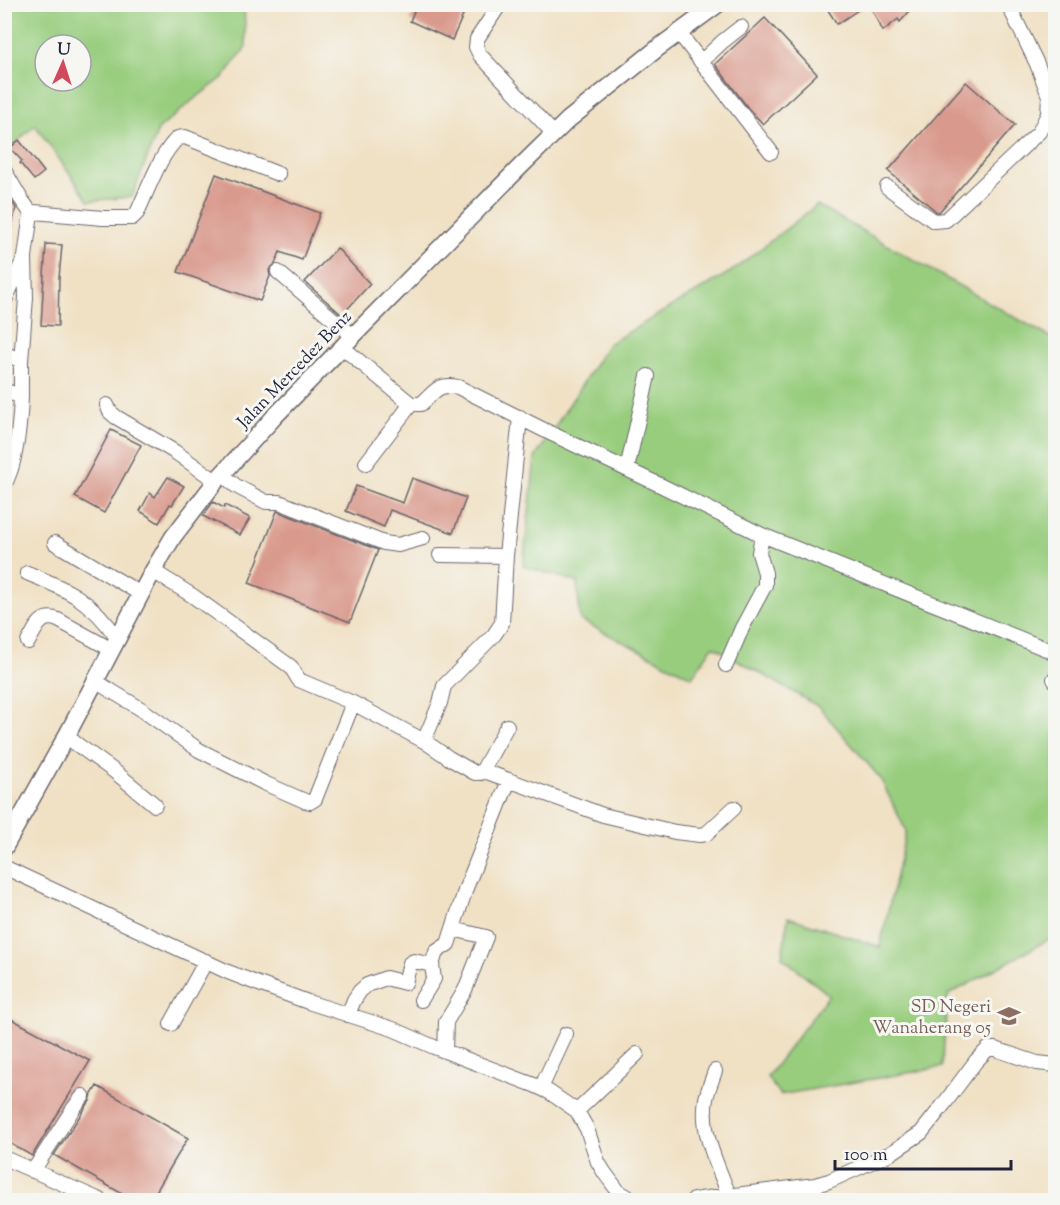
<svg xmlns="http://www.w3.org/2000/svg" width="1060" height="1205" font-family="'Sorts Mill Goudy',serif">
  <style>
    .green { fill: #98cd7e; stroke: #5d785c; stroke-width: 1.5; fill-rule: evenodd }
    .building { fill: #d9998c }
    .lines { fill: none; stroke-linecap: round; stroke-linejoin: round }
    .minor-casing { stroke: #6a656b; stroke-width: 16 }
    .major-casing { stroke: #6a656b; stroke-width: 19 }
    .minor { stroke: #fff; stroke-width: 14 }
    .major { stroke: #fff; stroke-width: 16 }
    .labels { text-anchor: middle; stroke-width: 6; stroke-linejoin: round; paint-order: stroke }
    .street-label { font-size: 18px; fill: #22223b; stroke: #f6f6f2 }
    .education-label { font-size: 18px; fill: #785e54; stroke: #f6f6f2; text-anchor: end }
  </style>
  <rect width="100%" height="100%" fill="#f6f6f2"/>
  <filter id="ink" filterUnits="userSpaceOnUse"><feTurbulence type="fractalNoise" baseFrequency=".0167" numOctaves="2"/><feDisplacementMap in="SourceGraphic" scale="12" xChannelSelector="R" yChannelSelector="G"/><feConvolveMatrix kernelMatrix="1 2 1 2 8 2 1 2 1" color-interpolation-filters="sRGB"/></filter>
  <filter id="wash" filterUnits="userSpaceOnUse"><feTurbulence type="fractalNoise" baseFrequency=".008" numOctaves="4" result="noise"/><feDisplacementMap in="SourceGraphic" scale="24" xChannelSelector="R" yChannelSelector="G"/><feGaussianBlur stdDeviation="1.35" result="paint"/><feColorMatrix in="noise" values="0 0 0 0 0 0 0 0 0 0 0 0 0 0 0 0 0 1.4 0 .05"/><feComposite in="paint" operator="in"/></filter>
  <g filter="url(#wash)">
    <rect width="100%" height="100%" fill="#f0e1c5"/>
    <path class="green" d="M5,5H244L246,47L224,77L193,100L158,130L132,197L89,201L35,125L5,153ZM45,45H81V81H45Z
      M817,205L1055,340V936L948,995L942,1067L780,1095L767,1077L829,995L782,957L788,917L880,947L906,831L880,778L819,707L713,646L692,677L580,620L577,582L523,566L535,458L608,344L732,271Z"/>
    <g id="blocks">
      <path class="building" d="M417,4H468L452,40L410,21Z
        M824,4H867L837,24Z
        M869,4H916L900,22L898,19L883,31Z
        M765,18L817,74L763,124L748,108L715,64Z
        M966,82L1015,125L939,212H937L888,171Z
        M19,140L44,172L34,180L20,163L22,161L10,148Z
        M216,174L320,213L302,260L280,252L275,264L269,270L270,276L260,301L178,272Z
        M4,200L12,202L16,208L9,240H4Z
        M46,244L62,245L59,278L58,326L41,325Z
        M337,248L370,284L342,315L305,282Z
        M111,430L141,445L104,513L75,497Z
        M168,477L184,486L172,505L170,504L159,523L140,511L150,493L155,497Z
        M412,478L466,498L453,533L390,510L384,527L346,511L356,486L403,503Z
        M213,502L224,508L225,505L250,518L240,535L203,516Z
        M277,511L378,550L350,622L249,583Z
        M4,1015L90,1061L32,1156L4,1140Z
        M97,1086L188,1138L151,1200H133L54,1155L90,1101L92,1094Z"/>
    </g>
  </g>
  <g filter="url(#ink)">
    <use href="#blocks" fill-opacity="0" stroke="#6a656b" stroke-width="1.5"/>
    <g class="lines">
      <g class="minor-casing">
        <path id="minor" d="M500,4L477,39L476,47L480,55L554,134
          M679,33L771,152
          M701,62L722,42L741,27
          M4,170L21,199L31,213L25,257L26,298L21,361V397
          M887,187L934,221L946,220L1039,132L1048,114L1049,96L1037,64L1008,4
          M31,213L34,212L103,218H132L137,213C147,192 161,152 178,138L185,137L278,174
          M278,272L353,336
          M4,302L23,261
          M342,347L411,404H421C435,392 437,383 458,387L550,433L660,485L762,535L1056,653
          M4,353L21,361
          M4,390L21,397C20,421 18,446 11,469C9,475 6,481 4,487
          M107,405L110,412L116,417L175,452L216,481
          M366,463L411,404
          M627,469L648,376
          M222,474L236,486L266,502H279L384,543L398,545L423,538
          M55,543L141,594
          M440,555L506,556
          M153,571L193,596L291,667L299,680L353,703L424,741L449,758L475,773L487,772L603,815L675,832L700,835L706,834L734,808
          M27,573C67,589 93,601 117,638
          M28,642C36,629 40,613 58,620L112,650
          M726,665L742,628L765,585V573L759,553L762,535
          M1054,679L1056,682
          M95,681L141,709L199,750L264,783L305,801L310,802L315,799L353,703
          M67,735L75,743L114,771L155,805
          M424,741L440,703L444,686L494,635L502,623L506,556L520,417
          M481,773L507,726
          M4,867L228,972L256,983L308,1002L393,1029L434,1047L534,1085L549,1092L577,1111L587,1129L598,1162L604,1172L618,1191L633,1200
          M421,1000L434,979L432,965
          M348,1015L354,1000L360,991L367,985L386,978L405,983L410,963L414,961L432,965L436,952L448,944L466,888L509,780
          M171,1024L206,961
          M445,1051L446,1022L465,990L486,937L453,929
          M715,1071C712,1080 708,1089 706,1099C700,1132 717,1164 729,1195
          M541,1088L566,1034
          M577,1111L637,1054
          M4,1158L100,1200
          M33,1171L73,1109L83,1096
          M694,1200L729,1195H735L815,1185L829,1181L891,1153L921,1133L944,1104L976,1061L988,1049H995L1037,1063L1056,1065"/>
      </g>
      <g class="major-casing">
        <path id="major" d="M4,848L67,735L153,571L173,537L216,481L275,416L353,336L521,166L568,120L658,48L718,4"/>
      </g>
      <use href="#minor" class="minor"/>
      <use href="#major" class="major"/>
    </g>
  </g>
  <defs>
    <g id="school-bare" transform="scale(1.8)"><path d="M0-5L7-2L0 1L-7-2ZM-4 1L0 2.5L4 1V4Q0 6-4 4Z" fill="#8d6e63" stroke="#f6f6f2" stroke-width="2.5" paint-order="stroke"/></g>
  </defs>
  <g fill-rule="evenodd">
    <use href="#school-bare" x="1009" y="1016"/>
  </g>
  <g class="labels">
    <g class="street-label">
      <text transform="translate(294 369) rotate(-46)" y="6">Jalan Mercedez Benz</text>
    </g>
    <g class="education-label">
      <text x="991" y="1012">SD Negeri<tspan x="991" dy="21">Wanaherang 05</tspan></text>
    </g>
  </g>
  <rect width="1060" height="1205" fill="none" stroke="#f6f6f2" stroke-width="24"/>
  <g transform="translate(63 63) rotate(3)"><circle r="28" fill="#f6f6f2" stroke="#a1a1a9" stroke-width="1.5"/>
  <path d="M0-4.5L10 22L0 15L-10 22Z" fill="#d1495b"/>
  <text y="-9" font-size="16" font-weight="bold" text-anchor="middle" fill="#22223b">U</text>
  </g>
  <path d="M835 1160v9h176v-9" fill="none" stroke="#22223b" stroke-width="3"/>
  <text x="844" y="1160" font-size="18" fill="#22223b" stroke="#f6f6f2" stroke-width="4.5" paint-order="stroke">100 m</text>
</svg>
